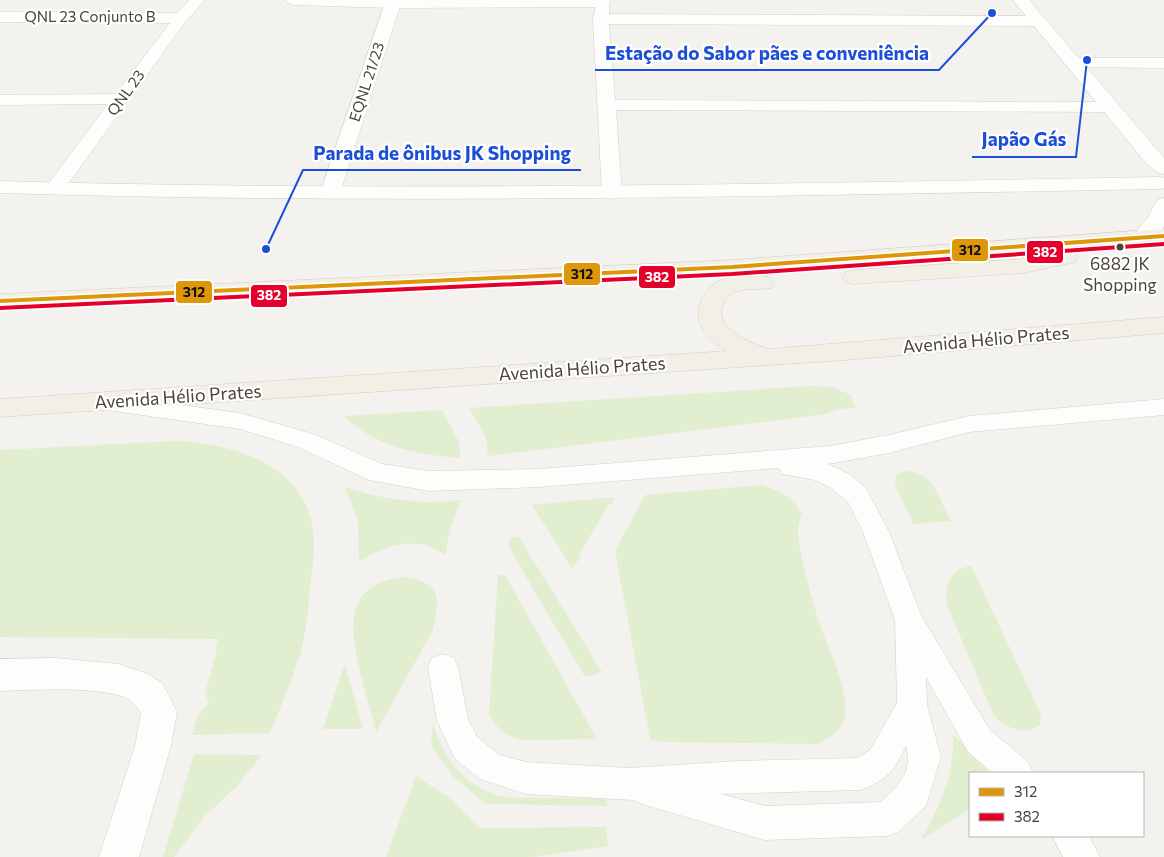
<svg xmlns="http://www.w3.org/2000/svg" width="1164" height="857" font-family="Commissioner,sans-serif">
  <style>
    .green { fill: #e1eecf }
    .lines { fill: none; stroke-linecap: round; stroke-linejoin: round }
    .service-casing { stroke: #d2d0cb; stroke-width: 1 }
    .pedestrian-casing { stroke: #d2d0cb; stroke-width: 1 }
    .minor-casing { stroke: #d2d0cb; stroke-width: 1 }
    .tertiary-casing { stroke: #d2d0cb; stroke-width: 1 }
    .primary-casing { stroke: #d6cebb; stroke-width: 1 }
    .service { fill: #fdfdfc; fill-rule: evenodd }
    .pedestrian { fill: #fdfdfc; fill-rule: evenodd }
    .minor { fill: #fdfdfc; fill-rule: evenodd }
    .tertiary { fill: #fdfdfc; fill-rule: evenodd }
    .primary { fill: #f2efe6; fill-rule: evenodd }
    .bus-1-casing { stroke: #fff; stroke-width: 7 }
    .bus-2-casing { stroke: #fff; stroke-width: 7 }
    .bus-1 { stroke: #dd9709; stroke-width: 4 }
    .bus-2 { stroke: #e4002b; stroke-width: 4 }
    .bus-dot { fill: #4b4439; stroke: #fff; stroke-width: 2 }
    .labels { text-anchor: middle; stroke-width: 4.5; stroke-linejoin: round; paint-order: stroke }
    .far-street-label { font-size: 15px; fill: #4b4439; stroke: #fff }
    .bus-label { font-size: 17px; fill: #4b4439; stroke: #fff }
    .street-label { font-size: 18px; fill: #4b4439; stroke: #fff }
    .leader { fill: none; stroke: #1d4ed8; stroke-width: 2 }
    .callout-dot { fill: #1d4ed8; stroke: #fff; stroke-width: 2 }
    .callout-label { font-size: 19px; text-anchor: middle; font-weight: bold; fill: #1d4ed8; stroke: #fff; stroke-width: 4.5; stroke-linejoin: round; paint-order: stroke }
    .line-badge { stroke: #fff; stroke-width: 2 }
    .badge-label { font-size: 14px; text-anchor: middle; font-weight: bold; fill: #fff }
    .pale-badge-label { font-size: 14px; text-anchor: middle; font-weight: bold; fill: #111 }
  </style>
  <rect width="100%" height="100%" fill="#f4f2ee"/>
  <path class="green" d="M810,386L832,387L851,395L855,408L841,409L820,415L488,456L486,437L469,408Z
    M442,410L459,442L460,458C417,455 375,446 343,416Z
    M177,441C228,443 293,461 310,516C317,538 313,564 310,587C308,611 306,636 299,658C290,684 280,708 270,733L192,735L197,717L209,703L205,693L217,651L215,650L218,639L0,637V450Z
    M903,471C934,471 938,497 951,521L913,524L895,484L896,476Z
    M761,485C779,490 791,496 802,513C801,517 799,522 798,527C797,547 813,603 820,624C828,650 853,695 843,722C839,733 827,739 818,744L660,742L650,739L615,551L645,495Z
    M345,487C385,500 420,505 461,500L451,526L445,555C417,534 386,545 359,562L358,522Z
    M614,497L612,504L608,505L579,555L580,558L572,568L532,505Z
    M514,537H519L602,672L585,677L508,546L511,538Z
    M971,566L1041,714L1040,725C1025,737 1007,728 994,716L949,610C942,590 948,569 971,566Z
    M498,575H505L597,739L521,740C505,736 496,728 489,714Z
    M403,577C442,582 440,598 433,630L376,732C371,713 366,694 361,676C350,631 342,584 403,577Z
    M345,665L363,729H323L344,666Z
    M433,721C441,758 467,790 506,797C515,799 527,797 536,798C560,798 583,798 606,799L607,806L486,804L454,777L431,746Z
    M953,734L990,773H970V809L921,840C941,803 954,777 953,734Z
    M194,754L262,755L237,786L205,816L174,857H163Z
    M416,776L450,798L479,828L606,827L608,846L534,857H386Z"/>
  <g class="lines">
    <g class="service-casing">
      <path id="service" d="M108,395L240,413L316,435L382,464L429,471L539,469L830,446L889,435L969,416L1164,399V415L969,432L889,453L828,464L849,474L866,488L889,532L921,615L990,730L1028,762L1033,773H993L968,752L926,677L927,705L941,757L926,806L900,831L888,836L765,840L645,805L633,800L526,794L480,779L455,759L437,721L428,667L432,658L443,654L454,658L458,667L468,719L477,737L500,755L526,762L629,768L736,761L857,758L870,750L897,703L895,620L863,532L848,502L831,488L815,480L782,474L779,468L539,487L429,491L369,480L298,447L240,429L100,409L96,403L100,397ZM906,746C913,772 899,786 881,802L765,806L721,794L861,790C889,778 893,772 906,746Z
        M1052,836H1089L1100,857H1063Z"/>
    </g>
    <g class="pedestrian-casing">
      <path id="pedestrian" d="M285,0H609L611,2L608,5L603,7L393,8L293,5L288,3Z"/>
    </g>
    <g class="minor-casing">
      <path id="minor" d="M189,0H205L186,21L63,191L56,193L49,191L46,187L108,104L0,105V95L116,94L170,23L0,22V12L177,13Z
        M386,0H402L340,193L337,197L330,199L323,197L320,193Z
        M597,0H609V14L1038,16L1044,18L1046,21L1044,24L1038,26L609,24L615,100L1109,102L1115,103L1118,107L1115,111L1109,112L616,110L622,193L619,197L612,199L605,197L602,193L593,19Z
        M1074,58H1164V68L1068,67L1066,63L1068,59Z
        M55,658L119,664L148,674L163,684L177,712L171,746L139,857H99L135,746L141,713C137,706 132,701 124,697C95,686 32,690 0,691V659Z"/>
    </g>
    <g class="tertiary-casing">
      <path id="tertiary" d="M1013,0H1029L1164,158V174L1157,172L1145,162Z
        M1160,177L1164,178V188L1160,189C773,196 387,205 0,193V181C387,192 773,184 1160,177Z
        M1164,198C1164,205 1164,219 1164,226C1159,238 1147,245 1135,242L1132,237L1148,217L1157,200Z"/>
    </g>
    <g class="primary-casing">
      <path id="primary" d="M1164,229V243L732,274L0,308V294L732,260Z
        M1067,250L1075,252L1078,257L1075,262L1024,273L854,284L846,282L842,277L846,272L854,270L1024,259Z
        M763,276L771,278L775,283L771,288C761,290 740,288 733,293C729,295 725,300 723,305C713,329 751,343 768,349L1164,317V333L845,360L0,417V399L727,351C706,339 689,320 704,295C707,290 715,282 721,280C733,275 750,277 763,276Z"/>
    </g>
    <use href="#service" class="service"/>
    <use href="#pedestrian" class="pedestrian"/>
    <use href="#minor" class="minor"/>
    <use href="#tertiary" class="tertiary"/>
    <use href="#primary" class="primary"/>
    <g class="bus-1-casing">
      <path id="bus-1" d="M0,301L732,267L1164,236"/>
    </g>
    <g class="bus-2-casing">
      <path id="bus-2" d="M0,308L732,274L1164,244"/>
    </g>
    <use href="#bus-1" class="bus-1"/>
    <use href="#bus-2" class="bus-2"/>
  </g>
  <circle class="bus-dot" cx="1120" cy="247" r="4.5"/>
  <g class="labels">
    <g class="far-street-label">
      <text x="90" y="22">QNL 23 Conjunto B</text>
      <text transform="translate(367 82) rotate(-72)" y="5">EQNL 21/23</text>
      <text transform="translate(126 93) rotate(-54)" y="5">QNL 23</text>
    </g>
    <g class="bus-label">
      <text x="1120" y="270">6882 JK<tspan x="1120" dy="21">Shopping</tspan></text>
    </g>
    <g class="street-label">
      <text transform="translate(986 340) rotate(-5)" y="6">Avenida Hélio Prates</text>
      <text transform="translate(582 369) rotate(-4)" y="6">Avenida Hélio Prates</text>
      <text transform="translate(178 397) rotate(-4)" y="6">Avenida Hélio Prates</text>
    </g>
  </g>
  <path class="leader" d="M992 13L939 70H595M1087 60L1076 157H972M266 249L303 170H581"/>
  <g class="callout-dot">
    <circle cx="992" cy="13" r="5"/>
    <circle cx="1087" cy="60" r="5"/>
    <circle cx="266" cy="249" r="5"/>
  </g>
  <g class="callout-label">
    <text x="767" y="60">Estação do Sabor pães e conveniência</text>
    <text x="1024" y="146">Japão Gás</text>
    <text x="442" y="160">Parada de ônibus JK Shopping</text>
  </g>
  <g class="line-badge">
    <rect x="951" y="238" width="38" height="24" rx="5" fill="#dd9709"/>
    <rect x="1026" y="240" width="38" height="24" rx="5" fill="#e4002b"/>
    <rect x="563" y="262" width="38" height="24" rx="5" fill="#dd9709"/>
    <rect x="638" y="265" width="38" height="24" rx="5" fill="#e4002b"/>
    <rect x="175" y="280" width="38" height="24" rx="5" fill="#dd9709"/>
    <rect x="250" y="284" width="38" height="24" rx="5" fill="#e4002b"/>
  </g>
  <g class="badge-label">
    <text x="1045" y="257">382</text>
    <text x="657" y="282">382</text>
    <text x="269" y="300">382</text>
  </g>
  <g class="pale-badge-label">
    <text x="970" y="255">312</text>
    <text x="582" y="279">312</text>
    <text x="194" y="297">312</text>
  </g>
  <rect x="969" y="772" width="175" height="65" fill="#ffffff" stroke="#b7b4b0"/>
  <rect x="979" y="788" width="25" height="8" fill="#dd9709" stroke="#b7b4b0"/>
  <text x="1014" y="797" font-size="15" fill="#4b4439">312</text>
  <rect x="979" y="813" width="25" height="8" fill="#e4002b" stroke="#b7b4b0"/>
  <text x="1014" y="822" font-size="15" fill="#4b4439">382</text>
</svg>
